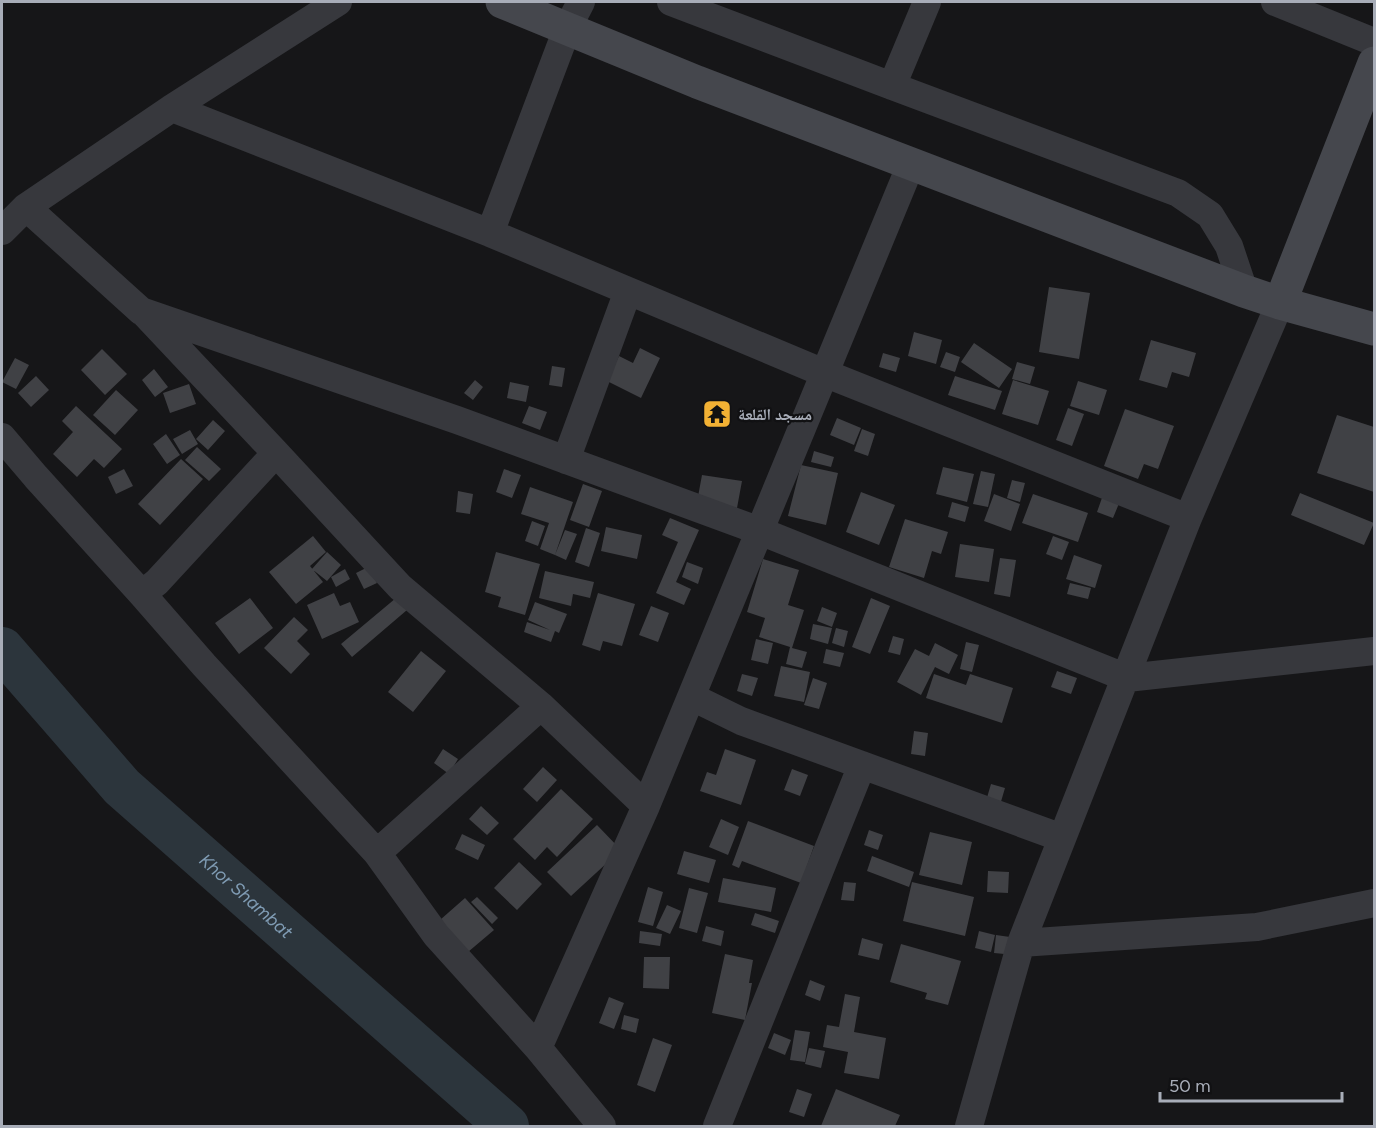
<svg xmlns="http://www.w3.org/2000/svg" width="1376" height="1128" font-family="Figtree,'Noto Naskh Arabic',sans-serif">
  <style>
    .lines { fill: none; stroke-linecap: round; stroke-linejoin: round }
    .river { stroke: #2c353c; stroke-width: 44 }
    .building { fill: #404145 }
    .street { stroke: #37383d; stroke-width: 28 }
    .secondary { stroke: #45474d; stroke-width: 33 }
    .labels { text-anchor: middle; stroke-width: 4.5; stroke-linejoin: round; paint-order: stroke }
    .poi-label { font-size: 16px; font-weight: bold; fill: #a8adb8; stroke: #111113; text-anchor: start }
    .water-label { font-size: 18px; font-style: italic; fill: #7f9bb3; stroke: #111113 }
  </style>
  <rect width="100%" height="100%" fill="#161618"/>
  <g class="lines">
    <path class="river" id="s1" d="M2,649L122,787L507,1126"/>
  </g>
  <path class="building" d="M1049,287L1090,293L1079,359L1039,352Z
    M914,332L942,340L936,364L908,356Z
    M1151,340L1196,353L1189,377L1172,372L1167,388L1139,380Z
    M974,343L1012,369L999,388L961,362Z
    M640,348L660,358L641,398L607,381L619,356L633,363Z
    M102,349L127,374L105,395L81,370Z
    M946,352L960,357L955,372L940,367Z
    M883,353L900,358L896,372L879,367Z
    M15,358L29,365L16,389L2,382Z
    M1017,362L1035,367L1030,384L1012,379Z
    M552,366L565,368L562,387L549,385Z
    M154,369L168,387L155,397L142,380Z
    M36,376L49,390L31,407L18,393Z
    M955,376L1002,391L995,410L948,395Z
    M475,380L483,387L473,400L464,393Z
    M1013,380L1049,391L1038,425L1002,414Z
    M1078,381L1107,390L1099,415L1070,406Z
    M510,382L529,386L526,402L507,398Z
    M189,384L196,404L170,413L163,393Z
    M116,390L138,410L115,435L93,415Z
    M76,406L122,449L104,468L94,459L77,477L53,454L73,432L62,421Z
    M529,406L547,412L540,430L522,423Z
    M1068,408L1084,414L1072,446L1056,440Z
    M1125,409L1174,426L1158,469L1144,464L1138,479L1104,466Z
    M1337,415L1374,427V492L1317,473Z
    M837,418L861,428L854,445L830,435Z
    M213,420L225,431L208,450L196,439Z
    M862,429L875,434L868,456L854,451Z
    M190,430L198,444L182,454L173,439Z
    M166,434L180,455L167,464L153,444Z
    M197,447L221,469L209,481L185,460Z
    M814,451L834,457L831,467L811,462Z
    M181,459L203,479L160,525L138,504Z
    M801,465L838,473L826,525L788,516Z
    M943,467L974,474L967,502L936,494Z
    M124,469L133,486L116,494L108,477Z
    M504,469L521,475L512,498L496,492Z
    M981,471L995,474L988,507L973,504Z
    M702,475L742,481L737,508L697,502Z
    M1012,480L1025,483L1020,502L1007,498Z
    M583,484L602,491L589,527L570,520Z
    M530,487L573,502L555,555L540,549L549,523L521,514Z
    M458,491L473,494L470,514L456,512Z
    M861,492L895,505L879,545L846,532Z
    M1300,493L1374,523L1364,545L1291,515Z
    M994,494L1020,504L1011,531L984,521Z
    M1033,494L1088,513L1078,542L1022,523Z
    M1103,495L1120,501L1113,518L1097,512Z
    M952,502L969,507L965,522L948,517Z
    M670,518L699,530L676,582L691,589L684,605L656,593L678,542L662,535Z
    M905,519L948,532L941,554L932,551L924,578L889,567Z
    M532,521L545,526L538,546L525,541Z
    M606,527L642,535L637,559L601,551Z
    M586,528L600,533L589,567L575,562Z
    M565,530L577,534L566,560L555,555Z
    M313,536L326,552L310,566L323,582L296,604L269,572Z
    M1053,536L1069,542L1062,560L1046,554Z
    M960,544L994,549L989,582L955,577Z
    M327,552L341,565L327,581L312,569Z
    M496,552L540,564L525,615L498,607L501,597L485,592Z
    M1074,555L1102,565L1095,588L1066,579Z
    M1000,558L1016,560L1010,597L994,594Z
    M763,559L799,570L788,605L804,610L792,648L807,652L802,668L786,664L790,647L759,637L765,618L747,612Z
    M687,562L703,568L698,584L682,577Z
    M368,567L377,583L364,589L356,573Z
    M345,569L350,579L336,587L331,577Z
    M545,571L594,582L590,598L573,594L571,606L539,598Z
    M1070,583L1091,588L1088,599L1067,594Z
    M334,593L340,606L350,602L359,622L322,639L307,605Z
    M598,593L635,604L622,646L603,641L600,651L582,645Z
    M250,598L273,628L239,654L215,623Z
    M396,598L407,610L352,657L341,644Z
    M871,598L890,606L870,654L852,647Z
    M535,602L567,614L559,633L555,631L551,642L524,632L527,622L550,630L528,620Z
    M651,606L669,613L658,642L639,635Z
    M822,607L837,613L832,627L817,621Z
    M294,617L308,630L297,641L310,654L291,674L264,648Z
    M813,624L832,628L828,644L810,639Z
    M836,628L848,631L844,647L832,643Z
    M893,636L904,639L900,655L888,652Z
    M756,639L773,643L768,664L751,660Z
    M966,642L979,645L972,672L960,669Z
    M935,643L958,655L949,674L935,667L921,695L897,682L915,649L929,656Z
    M826,649L844,653L840,667L823,663Z
    M421,651L446,671L413,712L388,692Z
    M781,666L810,672L804,702L774,696Z
    M1057,671L1077,678L1071,694L1051,687Z
    M742,674L758,678L752,696L737,691Z
    M934,674L966,685L970,674L1013,688L1002,723L926,698Z
    M813,678L827,683L819,709L804,705Z
    M914,731L928,733L925,756L911,754Z
    M443,749L458,759L449,774L434,763Z
    M725,749L756,760L741,805L700,791L707,772L716,775Z
    M543,767L557,780L537,802L523,789Z
    M792,769L808,775L800,796L784,790Z
    M991,784L1005,788L1000,805L986,801Z
    M561,789L593,819L557,857L547,847L535,860L513,839Z
    M481,806L499,823L487,835L469,819Z
    M721,819L739,827L728,855L709,847Z
    M748,821L814,846L801,883L742,861L739,868L732,865Z
    M597,825L621,850L571,896L547,872Z
    M869,830L883,835L878,850L864,845Z
    M930,832L972,842L962,885L919,875Z
    M462,834L485,845L478,860L455,849Z
    M684,851L716,860L709,883L677,874Z
    M872,856L914,872L909,887L867,871Z
    M519,862L542,884L517,910L494,888Z
    M988,871L1009,872L1008,893L987,892Z
    M723,878L776,888L771,912L718,902Z
    M844,882L856,883L854,901L841,900Z
    M912,882L974,897L965,936L903,921Z
    M648,887L663,892L653,926L638,922Z
    M689,888L708,893L697,933L679,928Z
    M477,897L498,918L492,924L471,902Z
    M465,898L494,930L468,952L440,920Z
    M667,905L681,911L670,934L656,928Z
    M755,913L779,921L775,933L751,925Z
    M706,926L724,931L721,946L702,941Z
    M640,931L662,934L660,946L639,943Z
    M979,931L995,935L991,952L975,948Z
    M996,935L1017,938L1015,955L994,953Z
    M862,938L883,944L879,960L858,955Z
    M901,944L961,961L948,1005L925,999L927,993L890,982Z
    M725,954L753,960L749,983H752L745,1020L712,1013Z
    M644,957H670L669,989L643,988Z
    M810,980L825,986L820,1001L805,995Z
    M845,994L860,997L854,1032L886,1038L879,1079L844,1073L848,1052L823,1047L827,1025L839,1027Z
    M609,997L624,1003L614,1029L599,1023Z
    M624,1015L639,1019L636,1033L621,1029Z
    M795,1030L810,1032L805,1062L790,1060Z
    M774,1033L791,1040L785,1055L768,1048Z
    M653,1038L672,1045L655,1092L637,1085Z
    M809,1048L825,1051L821,1068L805,1064Z
    M797,1089L812,1094L804,1117L789,1112Z
    M836,1089L900,1115L895,1126H821Z"/>
  <g class="lines">
    <path class="street" d="M671,2L892,86L1178,193L1210,215L1229,246L1244,291
      M1275,2L1374,42
      M892,86L927,2
      M172,108L490,233L824,373L1188,518
      M26,207L141,311L457,420L760,531L1127,678L1374,651
      M2,231L26,207L172,108L338,2
      M490,233L567,29L581,2
      M145,314L276,453L400,587L541,706L646,806
      M2,437L36,477L142,594L204,665L377,853L436,935L538,1048L602,1126
      M566,460L628,291
      M142,594L157,582L276,453
      M692,697L741,721L1062,838
      M377,853L541,706
      M1021,943L1257,927L1374,903
      M538,1048L646,806L911,164
      M717,1126L862,765
      M969,1126L1021,943L1188,518L1280,303"/>
    <path class="secondary" d="M502,2L697,82L1244,291L1280,303L1374,329
      M1280,303L1374,63"/>
  </g>
  <defs>
    <g id="temple-square" transform="scale(1.5)"><rect x="-9" y="-9" width="18" height="18" rx="4" fill="#f2b134" stroke="#111113"/><path d="M0-6L5-2H3V0L6.5 2.5H4V6H1.5V3h-3V6H-4V2.5H-6.5L-3 0V-2H-5Z" fill="#111"/></g>
  </defs>
  <g fill-rule="evenodd">
    <use href="#temple-square" x="717" y="414"/>
  </g>
  <g class="labels">
    <g class="poi-label">
      <text x="738" y="420">مسجد القلعة</text>
    </g>
    <g class="water-label">
      <text dy="6" stroke="none"><textPath href="#s1" startOffset="348">Khor Shambat</textPath></text>
    </g>
  </g>
  <rect width="1376" height="1128" fill="none" stroke="#a8adb8" stroke-width="6"/>
  <path d="M1160 1092v9h182v-9" fill="none" stroke="#a8adb8" stroke-width="3"/>
  <text x="1169" y="1092" font-size="18" fill="#a8adb8" stroke="#111113" stroke-width="4.5" paint-order="stroke">50 m</text>
</svg>
